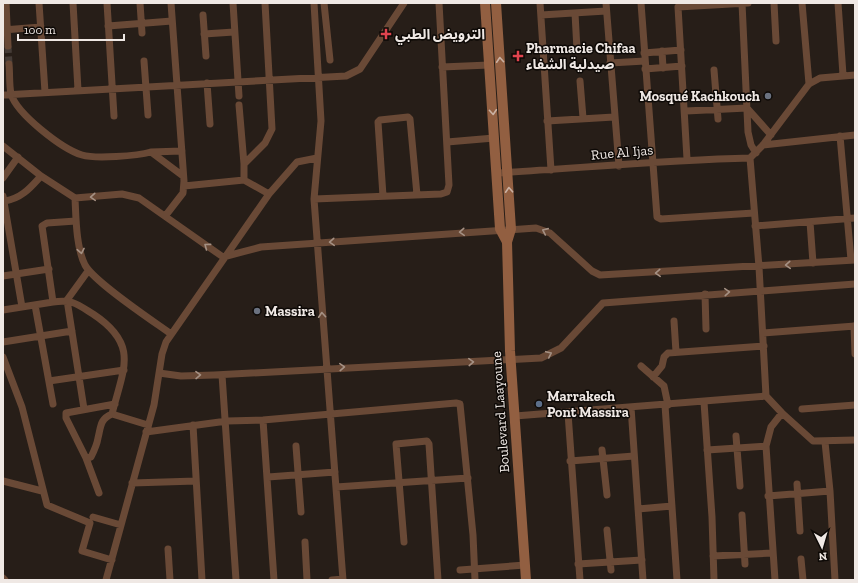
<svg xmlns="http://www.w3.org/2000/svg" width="858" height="583" font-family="'Zilla Slab','Noto Sans Arabic',serif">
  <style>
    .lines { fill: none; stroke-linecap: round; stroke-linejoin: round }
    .street-tunnel { stroke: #453c37; stroke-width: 7; stroke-dasharray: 7 3.5; stroke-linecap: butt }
    .street { stroke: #694936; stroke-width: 7 }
    .secondary { stroke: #925f41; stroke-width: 10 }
    .oneway { stroke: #cab1a3 }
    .oneway2 { stroke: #a59184 }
    .health-dot { fill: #e0444e; stroke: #0d0906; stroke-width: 1.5 }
    .worship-dot { fill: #6b7280; stroke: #0d0906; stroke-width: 1.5 }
    .service-dot { fill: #5c6f8a; stroke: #0d0906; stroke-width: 1.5 }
    .labels { text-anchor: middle; stroke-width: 3; stroke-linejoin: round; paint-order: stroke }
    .poi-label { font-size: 14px; font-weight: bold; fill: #efe8e4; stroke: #0d0906; text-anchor: start }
    .street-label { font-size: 14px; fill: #efe8e4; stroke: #0d0906 }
  </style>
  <rect width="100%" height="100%" fill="#271e18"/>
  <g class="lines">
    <path class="street-tunnel" d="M8,46L9,64"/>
    <path class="street" d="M6,3L8,46
      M39,3L45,92
      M73,3L78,90
      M107,3L114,116
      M140,3L142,33
      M233,3L239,96
      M314,3L321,121L314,199L343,580
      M324,3L330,60
      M540,3L551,170
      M606,3L619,166
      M641,3L657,217L661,219L754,213
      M742,3L748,132L751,145L756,153
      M774,3L776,41
      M802,3L809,84
      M838,3L843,75
      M575,13L577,50
      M203,15L206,56
      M541,15L606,11
      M108,26L172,21
      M3,30L41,27
      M204,34L234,32
      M662,51L663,68
      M644,53L681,50
      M144,61L148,115
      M610,63L645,61
      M9,64C10,73 9,85 11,94C17,114 62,149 82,155C95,159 137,156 151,152L183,176
      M442,67L489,65
      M645,69L682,66
      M714,70L718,119
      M855,75L820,78L809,84L763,145L750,158L759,267L766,396L782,413L813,441L855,440
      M580,81L583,118
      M207,83L210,124
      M3,95L346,76L360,69L404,3
      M239,105L244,164
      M686,111L747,108L771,135
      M547,121L614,117
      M840,136L851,260
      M447,142L494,138
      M763,145L855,135
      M3,146L41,176L75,198L122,194L139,198L223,257L261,247L536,228L550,233L592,271L600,275L855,260
      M151,152L182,151
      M687,159L678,7L748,3
      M497,173C581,168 665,160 750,158
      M3,178L18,157
      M244,180V164L265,143L272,129L265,3
      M184,186L244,180L269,194
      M3,196L22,307
      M383,196L378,122L380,120L408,117L410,119L417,195
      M75,198C76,218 76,247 85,265C94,282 153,321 171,334
      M314,199L441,194L447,192L449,185L439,3
      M3,204L5,201C22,198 30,188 41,176
      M166,215L183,193L184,181L171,3
      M76,221L47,223L42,226L53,302C72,299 77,304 93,314C140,345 123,369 112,414L148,425
      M810,222L813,263
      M755,226L855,218
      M3,276L49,269
      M705,294L706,329
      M35,305L53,404
      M3,310L53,302
      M674,321L676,352
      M854,326L855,354
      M763,333L855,326
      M3,342L72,331
      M3,357L22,407L47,505L90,523L82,551L112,560
      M641,366L664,386L668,405
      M159,373L181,376L214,375L541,358L561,348L603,303L855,284
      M222,375L236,580
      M653,377L662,366L664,357L668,353L764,346
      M49,381L124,370
      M704,402L712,517L714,580
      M665,405L677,580
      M631,407L643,580
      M84,409L67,300L88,271
      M802,409L855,405
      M568,413L580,580
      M112,414C100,419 101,426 98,438C97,445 94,451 91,457L86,458L66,418V413L115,404
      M515,416L766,396
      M263,420L274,580
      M193,425L202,580
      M146,432L227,421L263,420L456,403L460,404L473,535L475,580
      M736,436L740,486
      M825,442L830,491L835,580
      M296,446L301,512
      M602,450L607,495
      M707,450L766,446
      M86,458L99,493
      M570,461L634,456
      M268,477L335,472
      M3,481L42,491
      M132,483L196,481
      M797,484L800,531
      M336,487L468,478
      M768,496L830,491
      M638,509L672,506
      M742,515L745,564
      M93,517L121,525
      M607,530L611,570
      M305,542L307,580
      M404,542L396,444L427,441L429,444L438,580
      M168,549L170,580
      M713,556L772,553
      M801,559L803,580
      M578,564L642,560
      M460,570L525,565
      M3,578L5,580
      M106,580L154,405L162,354L166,342L269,194L297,162L317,158
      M332,580L343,579
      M775,580L766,446L771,427L782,413"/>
    <path class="secondary" d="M485,3L500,229L507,242
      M496,3L511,229L507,242L510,351L526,580"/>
  </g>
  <defs><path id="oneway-chevron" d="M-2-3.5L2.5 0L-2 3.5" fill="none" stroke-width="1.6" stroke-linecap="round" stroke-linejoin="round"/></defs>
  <g class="oneway">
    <use href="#oneway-chevron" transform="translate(500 60) rotate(-94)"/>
    <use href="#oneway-chevron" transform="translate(493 112) rotate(86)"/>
    <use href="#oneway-chevron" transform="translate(509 190) rotate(-93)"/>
  </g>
  <g class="oneway2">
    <use href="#oneway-chevron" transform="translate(93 197) rotate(176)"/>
    <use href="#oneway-chevron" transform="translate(545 231) rotate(-156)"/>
    <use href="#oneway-chevron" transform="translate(462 232) rotate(176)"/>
    <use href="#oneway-chevron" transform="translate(332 242) rotate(176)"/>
    <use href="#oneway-chevron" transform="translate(207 246) rotate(-143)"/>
    <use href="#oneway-chevron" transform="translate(81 251) rotate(79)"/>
    <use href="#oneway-chevron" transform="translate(788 265) rotate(176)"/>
    <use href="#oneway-chevron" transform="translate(658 273) rotate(177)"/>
    <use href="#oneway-chevron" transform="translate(727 292) rotate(-4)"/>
    <use href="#oneway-chevron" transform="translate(322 315) rotate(-94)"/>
    <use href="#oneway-chevron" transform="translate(549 354) rotate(-25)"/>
    <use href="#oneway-chevron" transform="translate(471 362) rotate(-3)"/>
    <use href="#oneway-chevron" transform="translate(342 367) rotate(-3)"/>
    <use href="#oneway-chevron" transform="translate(198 375) rotate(-1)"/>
  </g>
  <g class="health-dot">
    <path d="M384 28h4v4h4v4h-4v4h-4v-4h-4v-4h4z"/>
    <path d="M516 50h4v4h4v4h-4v4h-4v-4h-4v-4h4z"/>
  </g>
  <g class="worship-dot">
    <circle cx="768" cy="96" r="4"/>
    <circle cx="257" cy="311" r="4"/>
  </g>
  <circle class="service-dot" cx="539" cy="404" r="4"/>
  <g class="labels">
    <g class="poi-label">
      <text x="395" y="39">الترويض الطبي</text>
      <text x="526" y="53">Pharmacie Chifaa<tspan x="526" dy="16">صيدلية الشفاء</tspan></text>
      <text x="760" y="101" text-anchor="end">Mosqué Kachkouch</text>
      <text x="265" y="316">Massira</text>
      <text x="547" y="401">Marrakech<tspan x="547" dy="16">Pont Massira</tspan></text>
    </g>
    <g class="street-label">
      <text transform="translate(622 152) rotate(-5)" y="5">Rue Al Ijas</text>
      <text transform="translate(500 412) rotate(-94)" y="5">Boulevard Laayoune</text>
    </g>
  </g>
  <rect width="858" height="583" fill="none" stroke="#efe8e4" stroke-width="8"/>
  <g transform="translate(822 547) rotate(175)" stroke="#0d0906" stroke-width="3" paint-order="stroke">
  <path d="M0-3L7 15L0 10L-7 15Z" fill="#efe8e4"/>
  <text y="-6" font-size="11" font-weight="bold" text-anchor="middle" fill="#efe8e4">N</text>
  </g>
  <path d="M18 34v6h106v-6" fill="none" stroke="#efe8e4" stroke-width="2"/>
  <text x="24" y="34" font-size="12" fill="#efe8e4" stroke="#0d0906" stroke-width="3" paint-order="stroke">100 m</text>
</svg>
